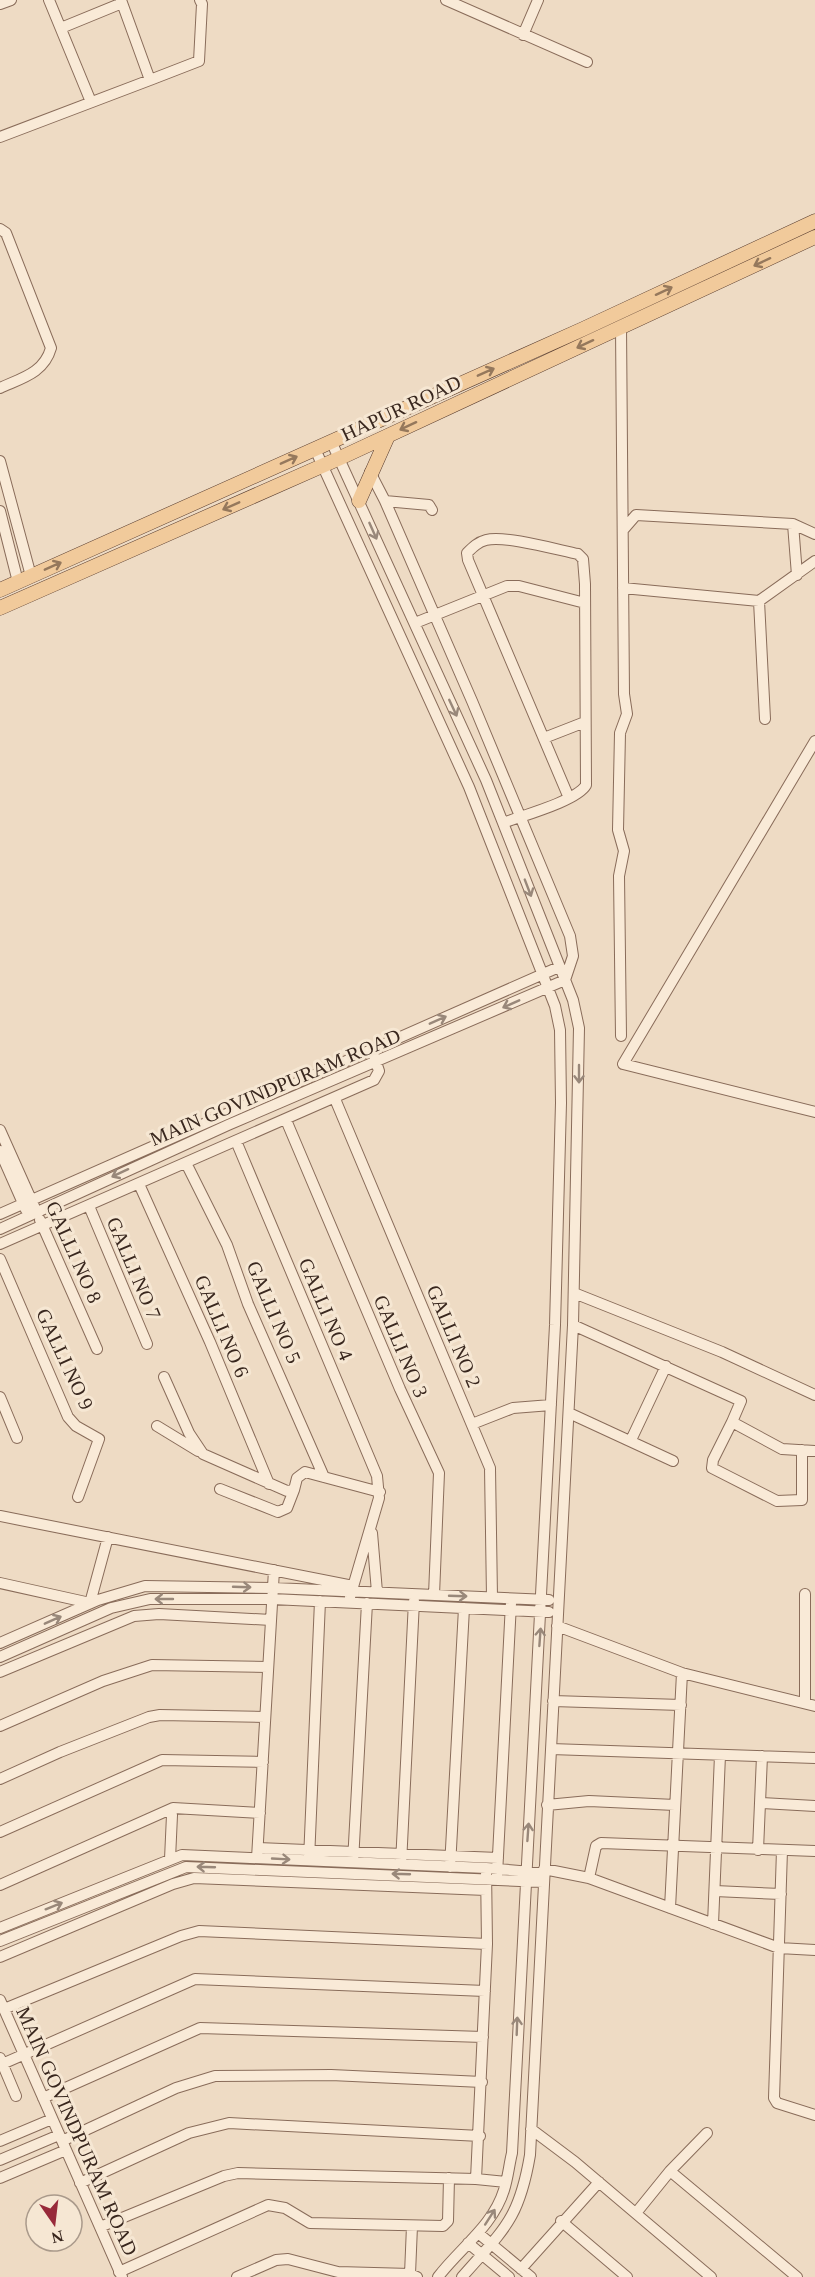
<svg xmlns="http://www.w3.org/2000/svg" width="815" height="2277" font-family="'Times New Roman',serif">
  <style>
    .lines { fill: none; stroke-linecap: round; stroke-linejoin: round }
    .minor-casing { stroke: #896c5a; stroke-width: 12 }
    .major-casing { stroke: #573b2e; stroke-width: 15 }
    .minor { stroke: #f9ead7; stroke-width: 10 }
    .major { stroke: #f1ca9b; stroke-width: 14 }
    .oneway { stroke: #95785c }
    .oneway2 { stroke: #99887a }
    .labels { text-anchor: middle; stroke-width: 6; stroke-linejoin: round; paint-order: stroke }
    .street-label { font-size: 20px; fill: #39271e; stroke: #f6e7d3 }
  </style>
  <rect width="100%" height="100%" fill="#eedbc4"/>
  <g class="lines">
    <g class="minor-casing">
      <path id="minor" d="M49,0L91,102
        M446,0L587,62
        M0,4L11,0
        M61,28L122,3
        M523,35L538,0
        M150,80L199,61L202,4L200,0
        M0,137L150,80L121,0
        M0,229L6,233L51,348C44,373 22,378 0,388
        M331,441L486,780L573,1000L579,1028L573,1325L530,2155C519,2220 504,2229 462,2277
        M315,449L469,787L555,1006L560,1030L561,1103L555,1325L512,2153C509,2165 508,2178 504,2190C493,2226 460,2248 438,2277
        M0,461L31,576
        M370,472L385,501L429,505L432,510
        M0,511L18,582
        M793,524L797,575
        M623,530L636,515L793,524L815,534
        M623,588L759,601
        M415,623L507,586H519L585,603
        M765,719L759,601L815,561
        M544,738L585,722
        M815,741L623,1064L815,1112
        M503,823C521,816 577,801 586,785L585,584L583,559L578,554C558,550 505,535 486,540C478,542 473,547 467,553L468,560L569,798
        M621,1036L619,876L624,851L618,830L620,733L627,714L624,694L621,327
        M335,1099L490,1468L492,1597
        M286,1120L400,1389L439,1473L434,1595
        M0,1130L34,1206
        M236,1141L377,1476L379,1498L350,1597
        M0,1151L26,1210
        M186,1163L227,1245L248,1304L324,1477
        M139,1184L210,1342L269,1484
        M89,1206L147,1344
        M0,1214L559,967
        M40,1220L97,1349
        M0,1229L228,1125L565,980L573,956L570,936L472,701L385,501
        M0,1244L374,1080L379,1071L374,1056
        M0,1259L68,1417L76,1426L99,1439L78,1497
        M574,1293L722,1352L815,1395
        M573,1325L741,1401L732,1422L782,1449L815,1451
        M164,1377L189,1433L203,1454L287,1491L294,1490L297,1478L305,1472L380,1492
        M0,1397L17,1438
        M569,1413L673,1461
        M732,1422L713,1460L712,1468L777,1501L802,1500V1450
        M472,1424L513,1408L551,1405
        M157,1426L198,1451
        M631,1440L666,1366
        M220,1489L278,1512L287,1508L294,1490
        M0,1516L353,1586
        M372,1533L377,1592
        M0,1583L90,1603L108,1537
        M805,1594V1702
        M557,1626L682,1673L815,1706
        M0,1643L98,1600L145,1586L273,1588L549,1600
        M0,1657L111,1608L150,1599H272L549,1612
        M0,1672L134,1616L159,1614L271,1620
        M553,1701L681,1705
        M0,1726L103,1681L152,1665L268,1667
        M551,1749L815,1758
        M0,1779L60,1752L149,1717L160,1715L265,1717
        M760,1803L815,1806
        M547,1805L589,1801L675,1805
        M0,1832L162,1760L263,1762
        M258,1848L498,1858
        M758,1850L762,1756
        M782,1850L774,2098L777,2103L815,2115
        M257,1858L274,1570
        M170,1859L172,1815
        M309,1860L320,1601
        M353,1862L367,1603
        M401,1864L414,1601
        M450,1867L464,1608
        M544,1869L589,1878L779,1948L815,1950
        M497,1875L511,1603
        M589,1878L596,1846L601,1843L815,1851
        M0,1885L173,1808L260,1813
        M715,1891L781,1894
        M670,1908L682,1673
        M713,1924L720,1755
        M0,1928L182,1855L486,1868L543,1873
        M0,1941L186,1867L543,1882
        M0,1957L173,1884L194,1878L486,1890
        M0,2000L122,2277
        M4,2009L181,1936L199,1931L487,1944
        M0,2058L16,2096
        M0,2065L195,1979L485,1991
        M43,2098L200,2028L483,2037
        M531,2129L575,2162L711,2277
        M0,2141L52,2119
        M62,2141L176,2088L215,2076L331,2075L482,2082
        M0,2160L59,2135
        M670,2171L797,2277
        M0,2178L66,2150
        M476,2179L506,2182
        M80,2183L189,2133L229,2123L480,2136
        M636,2213L670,2171L707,2133
        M561,2221L627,2277
        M100,2227L224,2176L238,2173L476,2179L487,1944L486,1868
        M478,2233L531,2277
        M468,2243L509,2277
        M521,2269L599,2182
        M119,2272L268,2205L285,2208L310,2223L443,2226L448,2221L449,2178
        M410,2274L412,2226
        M237,2277L276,2260L288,2259L338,2272L410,2274L417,2277"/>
    </g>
    <g class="major-casing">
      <path id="major" d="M359,501L388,436
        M0,590L583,329L815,221
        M0,608L340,458L815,237"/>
    </g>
    <use href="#minor" class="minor"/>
    <use href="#major" class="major"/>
  </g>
  <defs><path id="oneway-shaft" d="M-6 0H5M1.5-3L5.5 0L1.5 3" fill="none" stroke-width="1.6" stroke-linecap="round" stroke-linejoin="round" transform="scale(1.5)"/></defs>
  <g class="oneway">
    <use href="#oneway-shaft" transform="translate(762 262) rotate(155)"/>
    <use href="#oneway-shaft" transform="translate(664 291) rotate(-25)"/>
    <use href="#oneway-shaft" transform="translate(585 344) rotate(155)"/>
    <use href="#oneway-shaft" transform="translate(486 372) rotate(-24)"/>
    <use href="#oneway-shaft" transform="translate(408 426) rotate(155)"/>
    <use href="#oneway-shaft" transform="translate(289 460) rotate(-24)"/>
    <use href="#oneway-shaft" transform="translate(231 506) rotate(156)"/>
    <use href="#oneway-shaft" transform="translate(53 566) rotate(-24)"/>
  </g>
  <g class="oneway2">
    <use href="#oneway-shaft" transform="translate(373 531) rotate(66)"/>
    <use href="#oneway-shaft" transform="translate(453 708) rotate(65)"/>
    <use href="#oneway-shaft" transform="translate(528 888) rotate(69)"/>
    <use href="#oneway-shaft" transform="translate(511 1004) rotate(156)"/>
    <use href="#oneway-shaft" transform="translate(438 1020) rotate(-24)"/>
    <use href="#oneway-shaft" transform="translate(579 1074) rotate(90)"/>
    <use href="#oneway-shaft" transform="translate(120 1173) rotate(155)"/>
    <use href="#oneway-shaft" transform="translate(242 1587) rotate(2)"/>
    <use href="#oneway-shaft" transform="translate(458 1596) rotate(2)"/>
    <use href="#oneway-shaft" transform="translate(164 1599) rotate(180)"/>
    <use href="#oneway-shaft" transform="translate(53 1620) rotate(-24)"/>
    <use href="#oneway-shaft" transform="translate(540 1637) rotate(-86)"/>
    <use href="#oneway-shaft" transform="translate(528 1832) rotate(-86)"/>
    <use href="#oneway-shaft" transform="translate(281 1859) rotate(3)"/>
    <use href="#oneway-shaft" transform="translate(206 1867) rotate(-178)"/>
    <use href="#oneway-shaft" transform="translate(401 1874) rotate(-178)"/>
    <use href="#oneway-shaft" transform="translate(54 1906) rotate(-22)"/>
    <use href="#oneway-shaft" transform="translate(517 2026) rotate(-88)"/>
    <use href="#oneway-shaft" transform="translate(490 2217) rotate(-57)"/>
  </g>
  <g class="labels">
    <g class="street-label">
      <text transform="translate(401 408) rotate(-25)" y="7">HAPUR ROAD</text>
      <text transform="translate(275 1087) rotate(-23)" y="7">MAIN GOVINDPURAM ROAD</text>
      <text transform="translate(74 1252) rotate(66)" y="7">GALLI NO 8</text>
      <text transform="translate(134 1268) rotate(67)" y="7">GALLI NO 7</text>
      <text transform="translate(326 1309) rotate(67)" y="7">GALLI NO 4</text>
      <text transform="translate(274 1312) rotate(67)" y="7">GALLI NO 5</text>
      <text transform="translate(222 1326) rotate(67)" y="7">GALLI NO 6</text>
      <text transform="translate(454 1336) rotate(67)" y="7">GALLI NO 2</text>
      <text transform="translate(401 1346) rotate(67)" y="7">GALLI NO 3</text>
      <text transform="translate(65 1359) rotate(65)" y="7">GALLI NO 9</text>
      <text transform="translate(77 2131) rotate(66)" y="7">MAIN GOVINDPURAM ROAD</text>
    </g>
  </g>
  <g transform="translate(54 2223) rotate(166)"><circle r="28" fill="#f6e7d3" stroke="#aa9a8b" stroke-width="1.5"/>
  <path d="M0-4.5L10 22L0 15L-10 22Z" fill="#982a3a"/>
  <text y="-9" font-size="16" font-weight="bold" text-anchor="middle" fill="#39271e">N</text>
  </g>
</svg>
